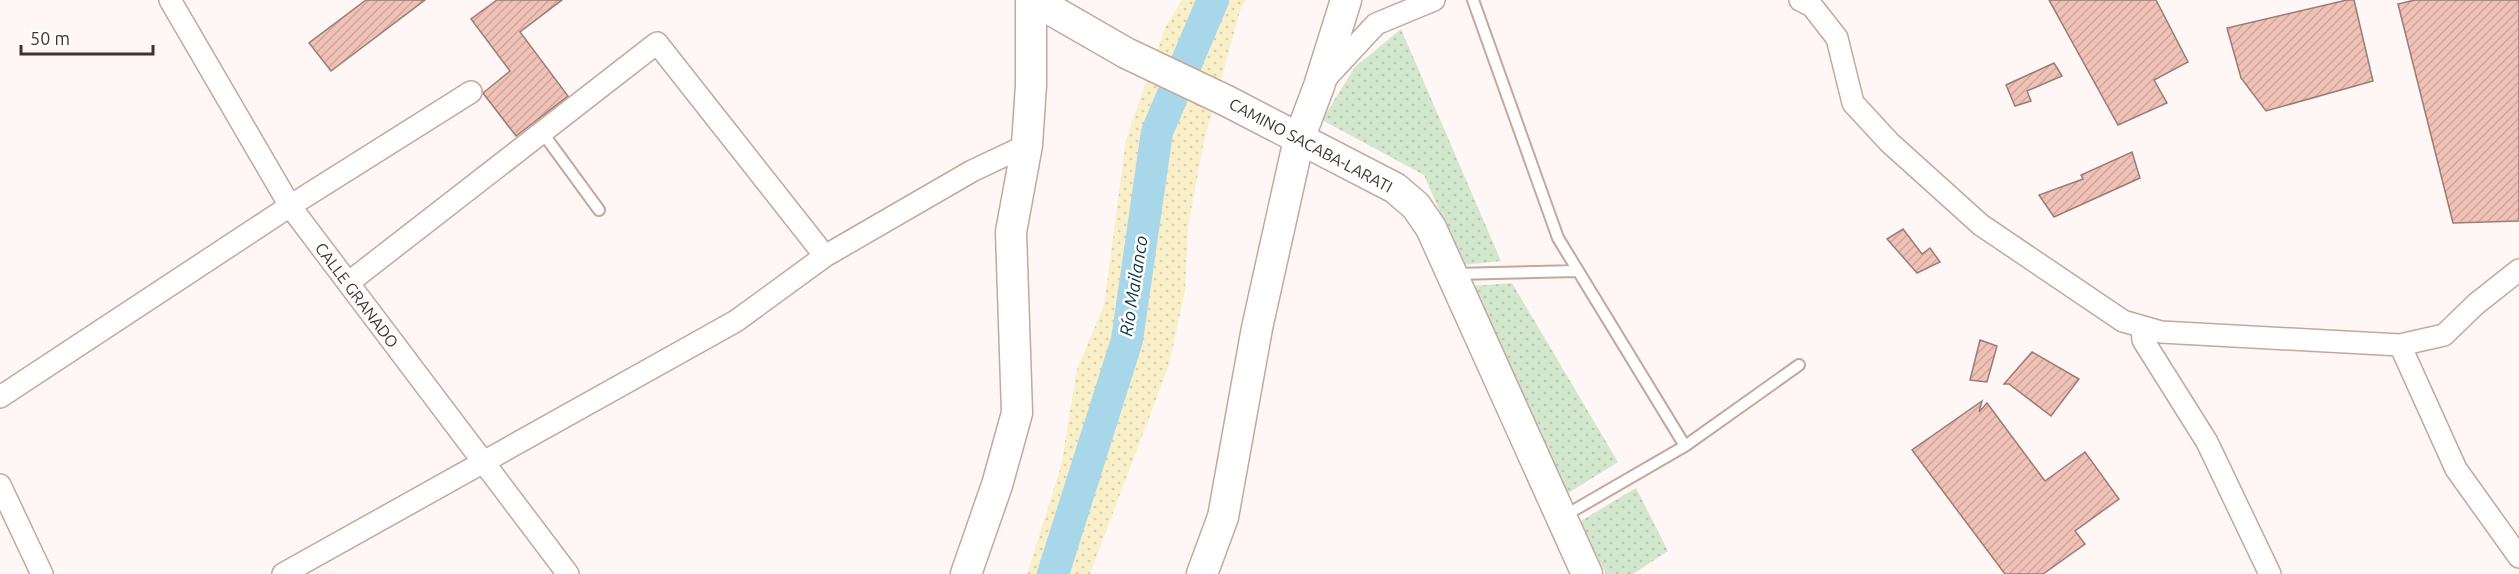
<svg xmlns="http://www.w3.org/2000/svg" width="2519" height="574" font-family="Ubuntu,sans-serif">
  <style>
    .grass { fill: url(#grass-dots) }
    .sand { fill: url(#sand-dots) }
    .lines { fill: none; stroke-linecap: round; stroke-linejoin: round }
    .river { stroke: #a7d7e9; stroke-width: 32 }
    .building { fill: url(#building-hatch); stroke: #9b7c74; stroke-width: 1.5 }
    .lane-casing { stroke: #c6a79b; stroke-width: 14 }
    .street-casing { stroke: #c6a79b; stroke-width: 24 }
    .secondary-casing { stroke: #c6a79b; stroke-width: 33 }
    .lane { stroke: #fff; stroke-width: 10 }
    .street { stroke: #fff; stroke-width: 21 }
    .secondary { stroke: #fff; stroke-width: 30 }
    .labels { text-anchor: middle; stroke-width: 5; stroke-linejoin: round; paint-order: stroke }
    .street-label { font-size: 16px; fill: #41342f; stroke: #fff }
    .water-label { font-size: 18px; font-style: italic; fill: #083542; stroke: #fff }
  </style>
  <defs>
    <pattern id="grass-dots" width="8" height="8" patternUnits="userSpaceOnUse" patternTransform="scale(1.5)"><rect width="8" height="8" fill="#d2e7cd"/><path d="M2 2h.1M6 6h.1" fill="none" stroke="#b6c7b0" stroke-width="1.8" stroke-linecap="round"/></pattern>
    <pattern id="sand-dots" width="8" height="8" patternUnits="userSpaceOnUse" patternTransform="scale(1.5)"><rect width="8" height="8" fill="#f9f0ca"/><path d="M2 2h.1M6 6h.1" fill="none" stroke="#d7ceae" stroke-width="1.8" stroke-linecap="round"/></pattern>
    <pattern id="building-hatch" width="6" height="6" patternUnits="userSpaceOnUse" patternTransform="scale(1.5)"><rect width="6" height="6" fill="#f0c1b6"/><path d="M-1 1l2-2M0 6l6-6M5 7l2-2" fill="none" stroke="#cfa69d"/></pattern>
  </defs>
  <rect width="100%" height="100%" fill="#fef7f5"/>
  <path class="grass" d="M1401,29L1501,261L1463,265L1424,175L1322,120L1355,67Z
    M1512,283L1618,462L1565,495L1472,286Z
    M1636,488L1668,551L1633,574H1606L1579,522Z"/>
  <path class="sand" d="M1182,0H1246L1240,11L1204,141L1188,227L1185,291L1169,365L1090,574H1027L1061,466L1077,369L1104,305L1126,140L1165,28Z"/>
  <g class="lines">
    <path class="river" d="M1053,574L1127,340L1157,132L1213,0"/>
  </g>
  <path class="building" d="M366,0H425L331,71L309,43Z
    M497,0H562L520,32L568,96L516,136L483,93L510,71L471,19Z
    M2049,0H2156L2188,62L2154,80L2167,103L2118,125Z
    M2347,0H2354L2373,81L2266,111L2241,78L2227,28Z
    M2415,0H2519V221L2453,223L2398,4Z
    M2054,63L2062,76L2027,91L2031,101L2015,106L2006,85Z
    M2132,152L2140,178L2054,217L2039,195L2083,179L2081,175Z
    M1903,229L1922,254L1930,248L1940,262L1917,273L1887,239Z
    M1980,340L1997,346L1987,382L1970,380Z
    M2032,352L2079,379L2051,416L2009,384H2004Z
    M1982,401L1979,412L1987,403L2045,481L2085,452L2119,499L2075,531L2085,544L2043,574H2005L1912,450Z"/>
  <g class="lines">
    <g class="lane-casing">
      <path id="lane" d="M1473,0L1558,238L1685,446
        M542,132L599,210
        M1455,274L1577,271
        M1564,516L1685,446L1799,365"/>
    </g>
    <g class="street-casing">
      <path id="street" d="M170,0L290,206L568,574
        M1800,0L1812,6L1837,38L1853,103L1890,143L1981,225L2123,321L2161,332L2400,345L2444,335L2476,304L2519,270
        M1325,79L1376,24L1434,0
        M348,283L657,43L825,256
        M2142,328L2143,340L2207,442L2270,574
        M2400,345L2456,469L2519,557
        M0,397L290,206L471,92
        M0,485L42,574
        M283,574L736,321L825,256L972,171L1027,145"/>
    </g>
    <g class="secondary-casing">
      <path id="secondary" d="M1034,0L1126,53L1227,101L1395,188L1416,206L1431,228L1587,574
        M966,574L997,485L1017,413L1011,232L1027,145L1031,85V0
        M1202,574L1223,517L1257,328L1299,139L1319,86L1346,0"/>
    </g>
    <use href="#lane" class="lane"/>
    <use href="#street" class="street"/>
    <use href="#secondary" class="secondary"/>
  </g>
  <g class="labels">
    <g class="street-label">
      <text transform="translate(1311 145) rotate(28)" y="6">CAMINO SACABA-LARATI</text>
      <text transform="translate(357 295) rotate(53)" y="6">CALLE GRANADO</text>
    </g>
    <g class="water-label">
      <text transform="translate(1134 286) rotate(-81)" y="6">Río Mailanco</text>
    </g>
  </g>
  <path d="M21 45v9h132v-9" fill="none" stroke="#41342f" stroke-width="3"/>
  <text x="30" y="45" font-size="18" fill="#41342f" stroke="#ffffff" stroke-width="4.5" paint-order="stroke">50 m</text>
</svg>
